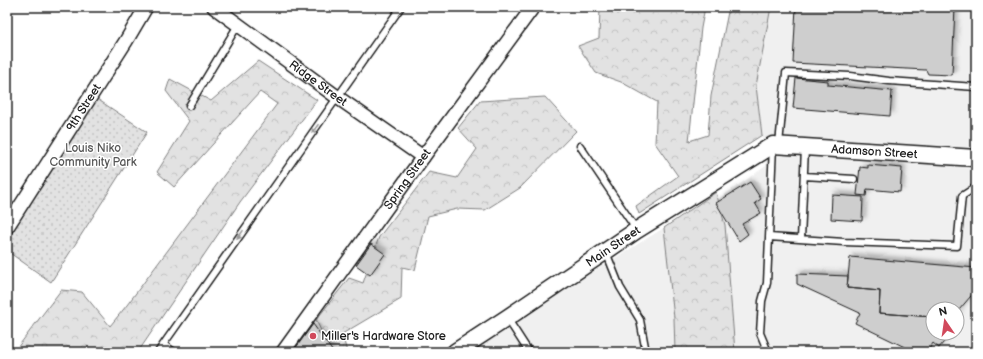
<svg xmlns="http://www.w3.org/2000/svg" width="983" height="359" font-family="'Balsamiq Sans',sans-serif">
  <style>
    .built { fill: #f0f0f0; fill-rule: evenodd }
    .grass { fill: url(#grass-dots); stroke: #7f7f7f }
    .forest { fill: url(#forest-crowns); stroke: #7f7f7f }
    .building { fill: #cecece; stroke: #1c1c1c; filter: url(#shadow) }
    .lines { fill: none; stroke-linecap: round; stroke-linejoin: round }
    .service-casing { stroke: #1c1c1c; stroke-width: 9 }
    .minor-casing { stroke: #1c1c1c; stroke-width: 16 }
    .tertiary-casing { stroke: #1c1c1c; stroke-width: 19 }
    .service { stroke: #fff; stroke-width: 6 }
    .minor { stroke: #fff; stroke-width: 13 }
    .tertiary { stroke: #fff; stroke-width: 16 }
    .oneway { fill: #999 }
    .poi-dot { fill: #d1495b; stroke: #fff; stroke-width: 1.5 }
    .labels { text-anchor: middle; stroke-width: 3; stroke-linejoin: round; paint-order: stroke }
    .street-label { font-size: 12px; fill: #1c1c1c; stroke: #fff }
    .park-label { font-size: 12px; fill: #575757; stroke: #fff }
    .poi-label { font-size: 12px; fill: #1c1c1c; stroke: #fff; text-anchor: start }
  </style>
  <defs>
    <pattern id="grass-dots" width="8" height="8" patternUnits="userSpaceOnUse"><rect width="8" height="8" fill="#e2e2e2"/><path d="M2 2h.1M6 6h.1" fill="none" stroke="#c1c1c1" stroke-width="1.8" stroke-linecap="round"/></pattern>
    <pattern id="forest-crowns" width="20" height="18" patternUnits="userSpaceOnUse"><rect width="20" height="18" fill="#e2e2e2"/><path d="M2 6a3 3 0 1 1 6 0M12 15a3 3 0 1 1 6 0" fill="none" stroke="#c1c1c1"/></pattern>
    <filter id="shadow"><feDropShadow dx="3.5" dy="-3.5" stdDeviation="2" flood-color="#0004"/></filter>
  </defs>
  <rect width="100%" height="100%" fill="#fff"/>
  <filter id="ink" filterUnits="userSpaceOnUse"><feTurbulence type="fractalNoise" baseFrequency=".025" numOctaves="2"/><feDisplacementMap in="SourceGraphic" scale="8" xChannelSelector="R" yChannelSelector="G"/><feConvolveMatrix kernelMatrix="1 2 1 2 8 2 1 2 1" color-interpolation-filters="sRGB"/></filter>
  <g filter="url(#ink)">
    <path class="built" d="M771,7H976V352H735L725,225L718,199L766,166L756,86ZM933,309H957V333H933Z
      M664,228L674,318L675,352H463Z"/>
    <path class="grass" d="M91,95L147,132L51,282L7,251V227Z"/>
    <path class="forest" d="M600,7H705L701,28L689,141L708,135L711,96L729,7H771L756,86L762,135L639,214L636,206L678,176L655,143L657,102L621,82L596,73L578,46L599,38Z
      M258,61L317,100L240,202L138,352H14L61,290L82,292L110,326L127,305L277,104L260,92L174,187L157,172L189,121L166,91L170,79L211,101Z
      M545,97L576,131L520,188L485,210L457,209L428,216L415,270L402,267L401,299L342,334L347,352H331L316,320L349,278L363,283L379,237L429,172L457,178L477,149L458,128L480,101Z
      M716,192L725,225L735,352H675L674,318L664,228Z"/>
    <path class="building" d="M796,7H955L952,75L928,74L926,70L793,63Z
      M796,78L828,81V85L892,91L890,116L793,108Z
      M868,165L902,168L900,192L867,189L866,196L857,195L860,167L868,168Z
      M750,182L761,199L755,203L761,213L742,224L748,234L739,241L716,203Z
      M832,195L863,197L862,221L831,219Z
      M371,244L385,254L370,275L356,265Z
      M850,257L976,268V290L959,310L957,318V309H933V317L879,313L880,291L847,288Z
      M797,274L848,276L847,288L880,291L879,313L933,317V333H951L939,348L933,343L927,352H915L855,323L860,313L797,284Z
      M313,324L333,352H298L295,349Z"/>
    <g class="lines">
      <g class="service-casing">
        <path id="service" d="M189,106L238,25
          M779,144L786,73L850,76L889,81L976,87
          M580,146L636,229
          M804,176L854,179
          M769,237L844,242L957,246L962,196L976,187
          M801,239L805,148
          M606,252L620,287L640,320L646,352
          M507,318L529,352
          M164,345L174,352
          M158,352L401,7
          M768,352L760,333L762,301L767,283L773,146"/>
      </g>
      <g class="minor-casing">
        <g id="minor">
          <path id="s1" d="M214,7L337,97L423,157"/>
          <path id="s2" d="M7,227L126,41L146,7"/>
          <path id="s3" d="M283,352L423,157L533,7"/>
        </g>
      </g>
      <g class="tertiary-casing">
        <g id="tertiary">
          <path id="s4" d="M455,352L507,318L637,230L773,145L976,158"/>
        </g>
      </g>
      <use href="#service" class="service"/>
      <use href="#minor" class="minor"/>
      <use href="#tertiary" class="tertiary"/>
    </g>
    <defs><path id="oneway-solid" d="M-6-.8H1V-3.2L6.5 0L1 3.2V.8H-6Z"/></defs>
    <g class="oneway">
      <use href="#oneway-solid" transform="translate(315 129) rotate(125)"/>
      <use href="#oneway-solid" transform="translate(240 235) rotate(125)"/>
    </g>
  </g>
  <circle class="poi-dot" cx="313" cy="336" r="4"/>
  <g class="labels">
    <g class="street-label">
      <text dy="4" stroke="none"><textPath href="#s1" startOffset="129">Ridge Street</textPath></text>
      <text dy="4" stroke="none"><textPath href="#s2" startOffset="142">9th Street</textPath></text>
      <text dy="4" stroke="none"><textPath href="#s4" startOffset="481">Adamson Street</textPath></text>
      <text dy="4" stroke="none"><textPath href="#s3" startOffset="213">Spring Street</textPath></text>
      <text dy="4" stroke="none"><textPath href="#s4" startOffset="190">Main Street</textPath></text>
    </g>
    <g class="park-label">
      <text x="93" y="152">Louis Niko<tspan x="93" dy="14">Community Park</tspan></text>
    </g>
    <g class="poi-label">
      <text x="321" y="340">Miller's Hardware Store</text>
    </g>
  </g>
  <rect width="983" height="359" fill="none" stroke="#fff" stroke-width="24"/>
  <rect x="12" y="12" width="959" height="335" fill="none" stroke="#1c1c1c" stroke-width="1.5" filter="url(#ink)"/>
  <g transform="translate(945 321) rotate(347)"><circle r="19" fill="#ffffff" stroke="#a4a4a4"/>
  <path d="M0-3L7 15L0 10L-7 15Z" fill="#d1495b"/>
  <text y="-6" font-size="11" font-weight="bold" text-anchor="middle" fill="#1c1c1c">N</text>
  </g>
</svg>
